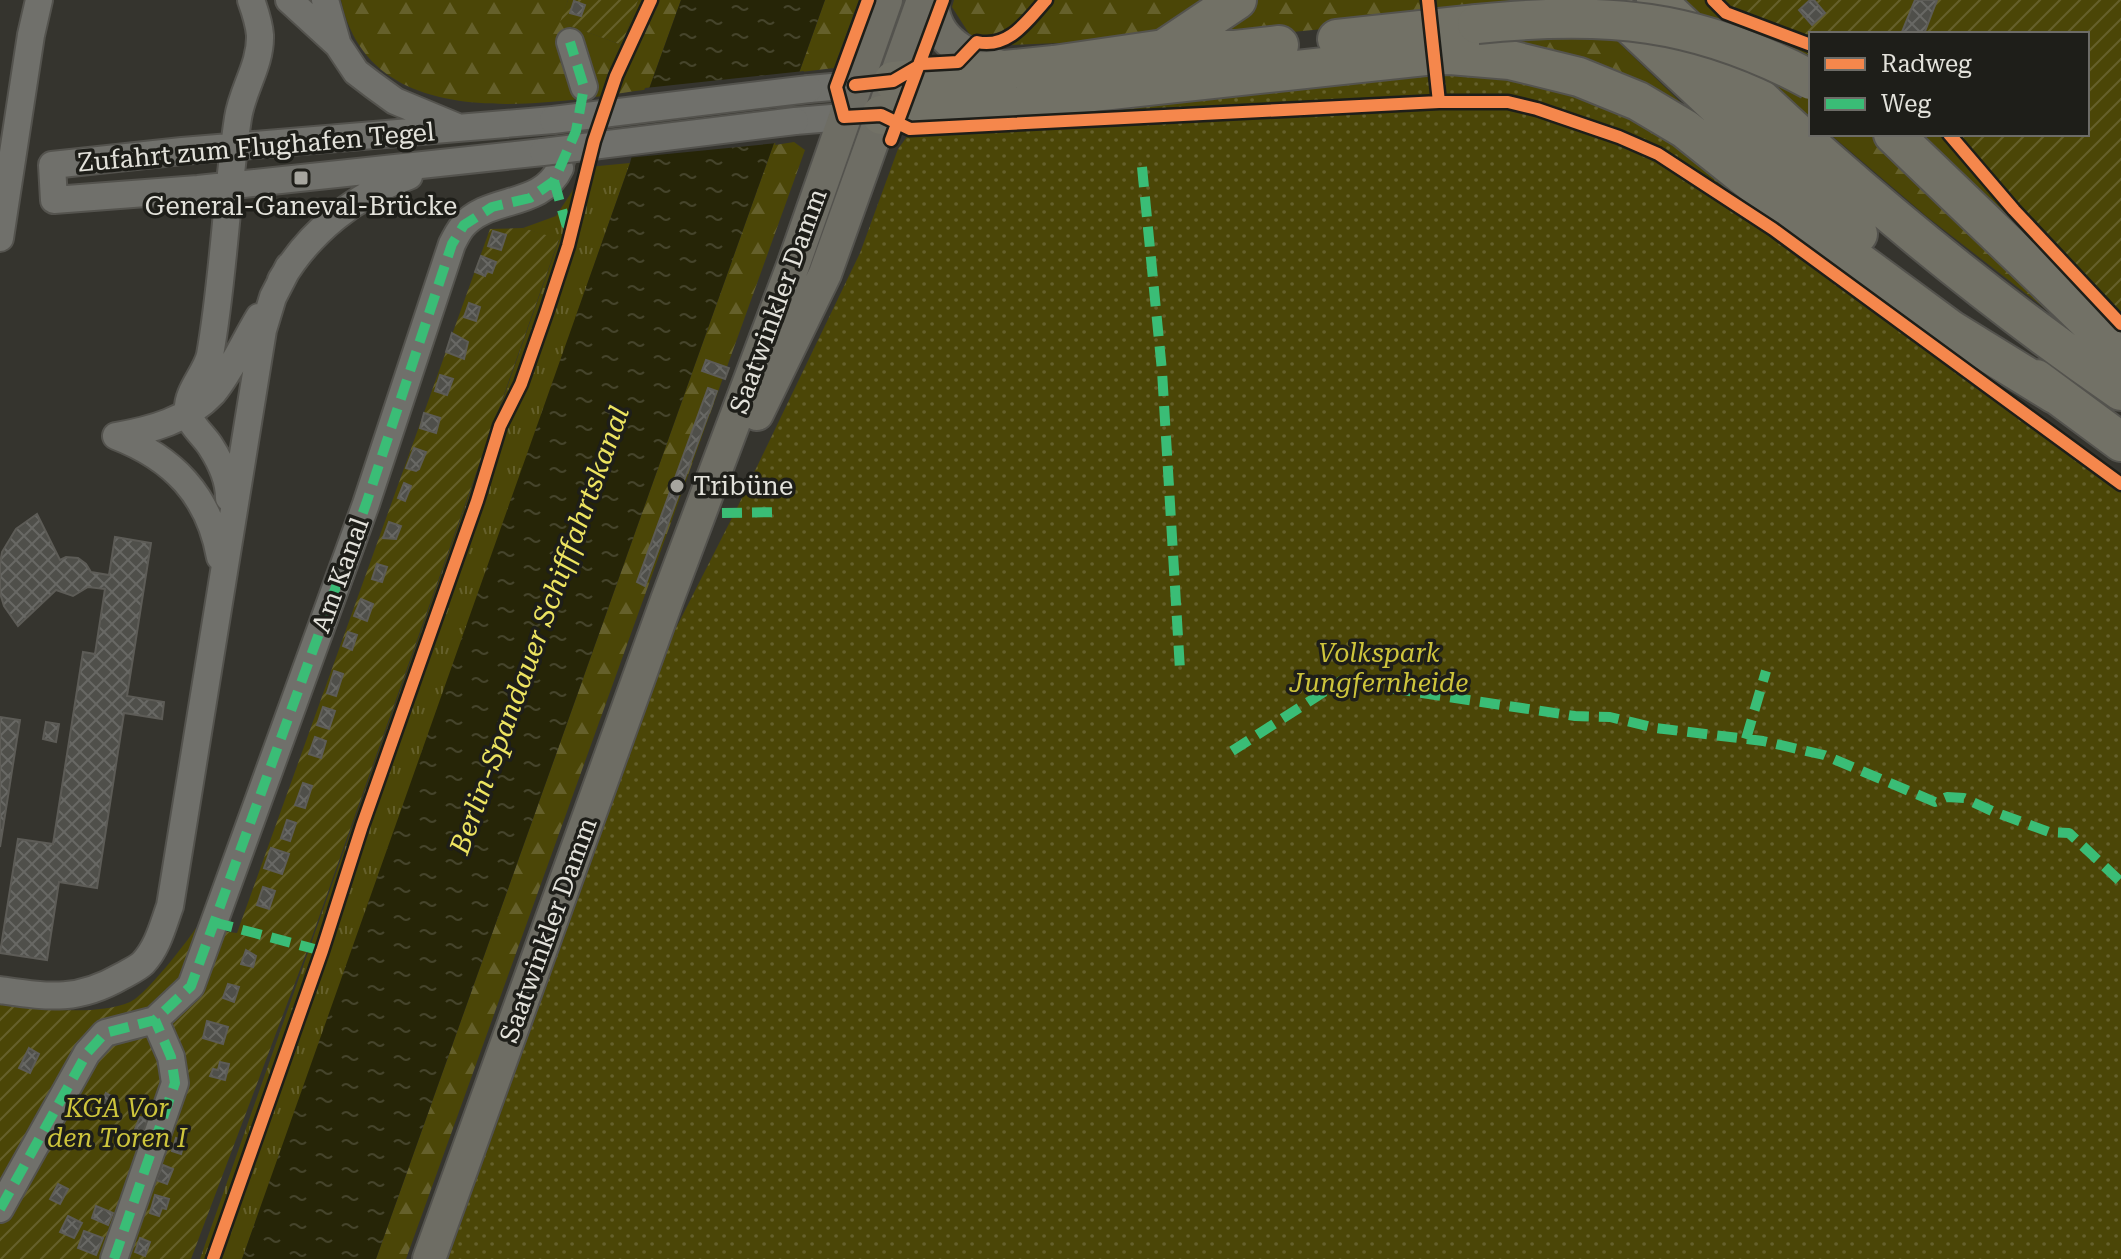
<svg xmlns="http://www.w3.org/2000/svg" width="2121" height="1259" font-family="'Roboto Serif',serif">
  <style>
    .grass { fill: url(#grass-tufts) }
    .forest { fill: url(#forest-firs) }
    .park { fill: url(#park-dots) }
    .garden { fill: url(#garden-furrows) }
    .water { fill: url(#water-ripples) }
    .pier { fill: #35342e }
    .building { fill: url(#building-cross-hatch); stroke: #5d5c57; stroke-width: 2 }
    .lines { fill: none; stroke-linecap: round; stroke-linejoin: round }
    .minor-tunnel { stroke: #4f4e48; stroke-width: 26; stroke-dasharray: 26 13; stroke-linecap: butt }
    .minor-casing { stroke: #54534e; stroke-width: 30 }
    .major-casing { stroke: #54534e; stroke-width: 36 }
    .highway-casing { stroke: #54534e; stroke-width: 42 }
    .minor { stroke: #70706b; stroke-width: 26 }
    .major { stroke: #6e6d64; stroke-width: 32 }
    .highway { stroke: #727166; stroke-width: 38 }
    .minor-bridge-casing { stroke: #54534e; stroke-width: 30; stroke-linecap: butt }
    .highway-bridge-casing { stroke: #54534e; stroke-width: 42; stroke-linecap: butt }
    .minor-bridge { stroke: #70706b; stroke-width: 26 }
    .highway-bridge { stroke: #727166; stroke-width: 38 }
    .quiet { stroke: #3abd76; stroke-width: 10; stroke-dasharray: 20 10; stroke-linecap: butt }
    .cycleway-casing { stroke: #1e1e19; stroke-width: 17 }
    .cycleway { stroke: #f5874c; stroke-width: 12 }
    .poi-dot { fill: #a6a59e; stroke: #1e1e19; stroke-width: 3 }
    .labels { text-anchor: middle; stroke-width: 7; stroke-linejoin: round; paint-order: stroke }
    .street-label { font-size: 26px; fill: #e3e2db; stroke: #1e1e19 }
    .poi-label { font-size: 26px; fill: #e3e2db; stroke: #1e1e19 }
    .park-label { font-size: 26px; font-style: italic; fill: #cec53c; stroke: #1e1e19 }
    .water-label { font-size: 28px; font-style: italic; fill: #ede460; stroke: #1e1e19 }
  </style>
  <defs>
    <pattern id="grass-tufts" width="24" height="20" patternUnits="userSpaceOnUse" patternTransform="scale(2)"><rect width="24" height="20" fill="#4b4607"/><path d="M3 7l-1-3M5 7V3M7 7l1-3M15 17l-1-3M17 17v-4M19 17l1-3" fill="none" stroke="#65602b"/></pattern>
    <pattern id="forest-firs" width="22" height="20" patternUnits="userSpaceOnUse" patternTransform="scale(2)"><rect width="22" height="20" fill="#4b4607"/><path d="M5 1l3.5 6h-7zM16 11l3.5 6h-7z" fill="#65602b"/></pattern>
    <pattern id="park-dots" width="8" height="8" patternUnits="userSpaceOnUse" patternTransform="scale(2)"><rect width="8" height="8" fill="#4b4607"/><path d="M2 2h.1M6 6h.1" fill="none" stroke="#65602b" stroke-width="1.8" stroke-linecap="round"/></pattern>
    <pattern id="garden-furrows" width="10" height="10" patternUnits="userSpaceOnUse" patternTransform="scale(2)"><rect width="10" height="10" fill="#4b4607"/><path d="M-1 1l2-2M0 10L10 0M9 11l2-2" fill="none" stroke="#65602b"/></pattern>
    <pattern id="water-ripples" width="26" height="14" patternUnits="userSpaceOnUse" patternTransform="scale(2)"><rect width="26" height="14" fill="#262507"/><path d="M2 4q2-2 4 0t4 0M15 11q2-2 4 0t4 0" fill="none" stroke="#45442b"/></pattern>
    <pattern id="building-cross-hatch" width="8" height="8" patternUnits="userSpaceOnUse" patternTransform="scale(2)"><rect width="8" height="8" fill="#4f4f4a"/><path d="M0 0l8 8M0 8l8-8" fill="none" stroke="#686864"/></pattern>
  </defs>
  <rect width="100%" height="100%" fill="#35342e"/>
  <path class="grass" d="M630,163L344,978L242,1259H200L559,240L523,228L556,216L588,167Z"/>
  <path class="forest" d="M341,0H568L561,22L622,45L638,0H681L649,89C548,104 370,138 341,0Z
    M825,0H859L834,68L801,72L775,145L794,142L805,150L406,1259H376Z
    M954,0H1575L1739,159L1503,50L1453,16L1213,40L1158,32L1084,42L1012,45L970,35L952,7Z
    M1685,0H1707C1735,27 1777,34 1811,52V118L1755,70Z
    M1830,134H1941L2027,232L2118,326L2097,349L1926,216Z"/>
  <path class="park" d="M1423,70L1475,71L1581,95L1629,116L1671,139L1762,214L2121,481V1259H448L675,630L738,506L860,253L898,149L917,123Z"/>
  <path class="garden" d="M568,0H638L622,45L560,22Z
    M1719,0H2121V313L2017,210L1954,134H2087V34H1811V40L1724,5Z
    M523,228L559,239L307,951L191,1259H0V1004C39,1008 93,1017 130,1002C145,996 186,943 196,928L237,933L490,229Z"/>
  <path class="water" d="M681,0H825L376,1259H242L630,163L649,89Z"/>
  <path class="pier" d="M804,71L778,143L627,158L645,88Z"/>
  <path class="building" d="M1810,0H1814L1825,13L1812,25L1799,10Z
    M1915,0H1937L1924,34L1902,32Z
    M574,1L585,5L581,16L570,13Z
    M493,231L506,235L501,250L488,246Z
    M481,256L496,262L492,273L487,271L485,276L475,272Z
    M469,303L480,307L476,321L464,317Z
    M452,333L468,342L464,359L446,352Z
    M706,360L729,368L725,379L702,371Z
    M440,375L453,379L447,395L435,391Z
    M708,388L717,391L645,586L637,582Z
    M424,413L440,418L436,433L420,428Z
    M414,448L426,452L419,469L416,471L406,468Z
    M404,483L411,486L405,501L398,498Z
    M37,514L60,560L66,557L78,558L86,564L91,572L109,575L115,537L151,543L127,696L164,702L162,719L124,713L97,888L59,882L47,960L0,953L18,839L53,844L83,652L95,654L105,589L88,587L73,596L56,590L18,626L4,606L0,593V564L2,552L16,529Z
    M389,522L401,526L396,539L383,538Z
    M377,564L387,567L382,582L372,579Z
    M361,599L373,604L367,621L354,616Z
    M348,632L357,635L352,650L343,646Z
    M334,671L343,674L336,696L327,693Z
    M323,707L335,711L329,729L317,725Z
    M0,717L20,720L0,847Z
    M46,722L59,724L56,742L43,739Z
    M315,737L326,741L321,758L309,754Z
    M303,783L312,786L305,808L295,805Z
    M287,820L296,823L290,841L281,838Z
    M271,848L289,854L282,874L264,868Z
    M263,887L275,891L269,909L257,905Z
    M246,950L256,956L253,967L241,964Z
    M228,984L239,987L234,1002L223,998Z
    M207,1021L228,1027L223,1044L203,1038Z
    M29,1048L39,1054L30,1073L19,1068Z
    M220,1062L229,1064L225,1080L210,1076L213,1069L218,1070Z
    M106,1093L118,1100L110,1115L98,1108Z
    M140,1117L156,1122L151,1134L135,1129Z
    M176,1138L185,1141L181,1154L172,1151Z
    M163,1165L173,1169L167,1184L156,1180Z
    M58,1184L68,1189L60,1204L50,1199Z
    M155,1195L169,1199L166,1209L162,1208L159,1216L150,1213Z
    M96,1206L113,1213L108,1225L92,1218Z
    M68,1216L82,1223L74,1238L60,1232Z
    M84,1231L103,1238L96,1255L78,1248Z
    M140,1238L150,1242L145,1256L135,1252Z"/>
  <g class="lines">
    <path class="minor-tunnel" d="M560,168L576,131L584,87"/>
    <g class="minor-casing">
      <path id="minor" d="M289,0L338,45L356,72L373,85L395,101L455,126
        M325,0L337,42
        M570,42L584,87
        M809,89L855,85
        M795,121L844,117
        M543,152L198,189L54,200L52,165L182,151L553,120
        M0,238L31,35L39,0
        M281,280C310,231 356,195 409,176
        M116,436C151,430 188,420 213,393C230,373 245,340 259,317
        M116,436C173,458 209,495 220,557
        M229,498C229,480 220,461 211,447C204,435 189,425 188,411C186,392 206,373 210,355C224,276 226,196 238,118C242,90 261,65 260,35C259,23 255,11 251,0
        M0,990C49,997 77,1002 122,976C129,972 138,968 143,963C158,947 163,925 170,906L263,330L273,297L289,266
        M0,1209L87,1053L105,1033L155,1020L191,986L366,504L452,244C455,238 458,232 462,227C488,195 541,209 560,168
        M114,1259L175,1083L171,1057L155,1020"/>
    </g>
    <g class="major-casing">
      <path id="major" d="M932,0C932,43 970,57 1005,68
        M757,414L825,274L923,0
        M429,1259L667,600L794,263L886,0"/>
    </g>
    <g class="highway-casing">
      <path id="highway" d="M1604,0L1798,182L1858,234
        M1656,0C1712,53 1767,107 1825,158C1919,241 2018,320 2121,391
        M1337,39L1477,24
        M1164,49L1237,0
        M893,81L1054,65L1164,49L1235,50L1279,45
        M881,115L1425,56L1450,55L1510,60L1579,77L1638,101L1685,129L1760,189L1951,330L2055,394
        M1893,134L2121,353
        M2036,379L2121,442"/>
    </g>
    <use href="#minor" class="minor"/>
    <use href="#major" class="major"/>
    <use href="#highway" class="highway"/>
    <g class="minor-bridge-casing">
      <path id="minor-bridge" d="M553,120L809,89
        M543,152L795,121"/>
    </g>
    <g class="highway-bridge-casing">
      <path id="highway-bridge" d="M1477,24C1605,11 1696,18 1811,80"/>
    </g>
    <use href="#minor-bridge" class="minor-bridge"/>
    <use href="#highway-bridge" class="highway-bridge"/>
    <path class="quiet" d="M1142,167L1162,371L1180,670
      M554,181L566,224L572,228
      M722,513L782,512
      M1746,739L1766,671
      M1232,751L1341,681L1575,716L1610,717L1656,728L1763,741L1824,755L1935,802L1947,797L1964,798L1992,811L2049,832L2069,833L2121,882
      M213,922L322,951
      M0,1209L87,1053L105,1033L155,1020L191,986L366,504L452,244L464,225L492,207L530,198L554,181L576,131L584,87L570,42
      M114,1259L175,1083L171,1057L155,1020"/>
    <g class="cycleway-casing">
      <path id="cycleway" d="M868,0L836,87L844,117L881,115L910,129L1439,102H1508L1537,109L1619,137L1658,154L1773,229L2121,484
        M1428,0L1439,102
        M1713,0L1726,13L1811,45
        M855,85L893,81L922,64L958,62L977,42C1009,49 1027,21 1046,0
        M1949,134L2014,210L2121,324
        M891,140L943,0
        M213,1259L322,951L362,826L477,501L500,426L521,384L546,313L568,246L594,141L616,76L651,0"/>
    </g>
    <use href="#cycleway" class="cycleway"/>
  </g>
  <g class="poi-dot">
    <rect x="293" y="170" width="16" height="16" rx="4"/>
    <circle cx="677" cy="486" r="8"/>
  </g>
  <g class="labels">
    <g class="street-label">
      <text transform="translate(256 147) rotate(-5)" y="9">Zufahrt zum Flughafen Tegel</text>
      <text transform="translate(778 301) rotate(-70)" y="9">Saatwinkler Damm</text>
      <text transform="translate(340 575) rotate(-70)" y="9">Am Kanal</text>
      <text transform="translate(548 930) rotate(-70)" y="9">Saatwinkler Damm</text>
    </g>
    <g class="poi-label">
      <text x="301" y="215">General-Ganeval-Brücke</text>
      <text x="693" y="495" text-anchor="start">Tribüne</text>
    </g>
    <g class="park-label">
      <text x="1379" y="662">Volkspark<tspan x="1379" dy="30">Jungfernheide</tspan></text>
      <text x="117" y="1117">KGA Vor<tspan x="117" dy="30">den Toren I</tspan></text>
    </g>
    <g class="water-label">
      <text transform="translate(539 630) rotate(-70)" y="10">Berlin-Spandauer Schifffahrtskanal</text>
    </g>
  </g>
  <rect x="1809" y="32" width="280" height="104" fill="#1e1e19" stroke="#6d6c67" stroke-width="2"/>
  <rect x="1825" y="58" width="40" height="12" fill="#f5874c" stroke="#6d6c67" stroke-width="2"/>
  <text x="1881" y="72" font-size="24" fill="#e3e2db">Radweg</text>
  <rect x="1825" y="98" width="40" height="12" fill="#3abd76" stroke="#6d6c67" stroke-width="2"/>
  <text x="1881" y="112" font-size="24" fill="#e3e2db">Weg</text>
</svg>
